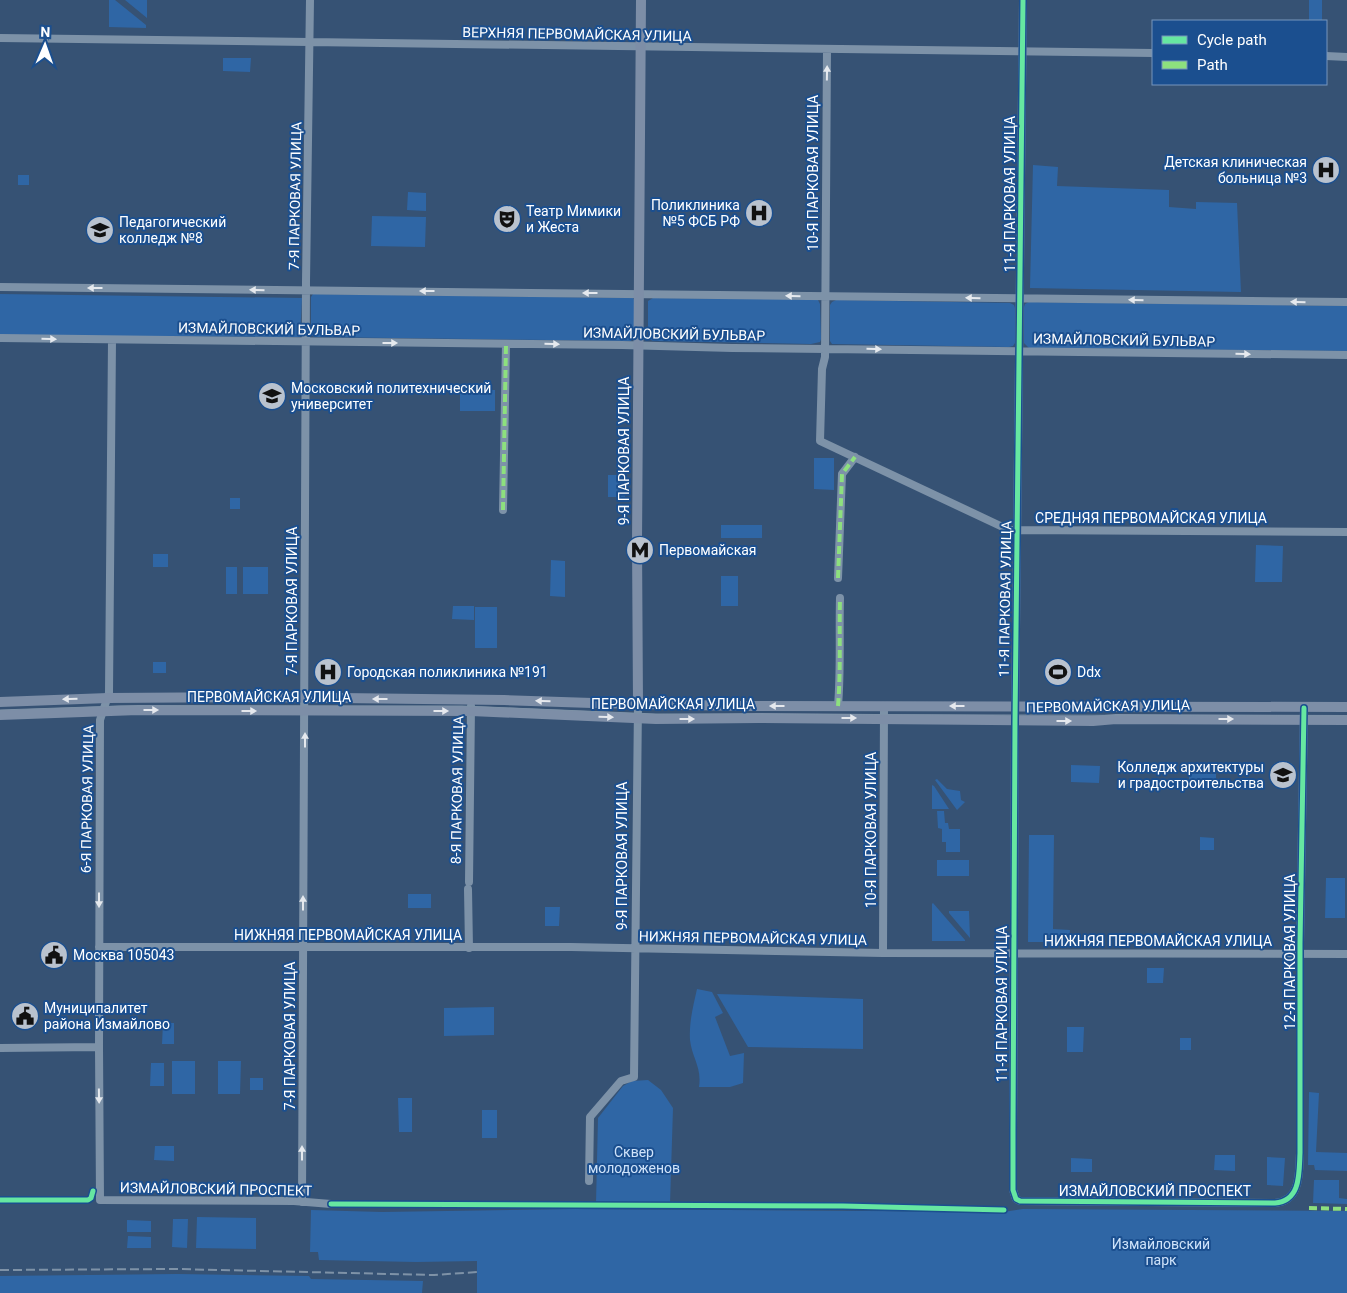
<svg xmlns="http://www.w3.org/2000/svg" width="1347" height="1293" font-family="Roboto,sans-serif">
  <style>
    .green { fill: #2f66a5 }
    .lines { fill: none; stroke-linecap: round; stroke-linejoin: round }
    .minor { stroke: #7d92a8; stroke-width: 8 }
    .major { stroke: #7d8ea7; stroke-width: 10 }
    .tram { stroke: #7e92a7; stroke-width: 1 }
    .rail { stroke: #7e92a7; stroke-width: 2; stroke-dasharray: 9 4; stroke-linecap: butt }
    .quiet { stroke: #8de07e; stroke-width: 4; stroke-dasharray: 8 4; stroke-linecap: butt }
    .cycleway-casing { stroke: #1b4f8f; stroke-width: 8 }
    .cycleway { stroke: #66e7a1; stroke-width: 5 }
    .oneway { fill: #e5e9ee }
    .oneway2 { fill: #e5e8ed }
    .labels { text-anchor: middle; stroke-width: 4; stroke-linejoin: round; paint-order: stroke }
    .street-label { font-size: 14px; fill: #fff; stroke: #1b4f8f }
    .poi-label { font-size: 14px; fill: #fff; stroke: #1b4f8f; text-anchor: start }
    .park-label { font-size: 14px; fill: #cfe3fa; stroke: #1b4f8f }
  </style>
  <rect width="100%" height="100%" fill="#365274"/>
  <path class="green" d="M109,0H115L146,25V28L109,27Z
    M125,0H147V18Z
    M1309,0H1322V21H1309Z
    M223,58H251L250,72L223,71Z
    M1033,165L1058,167L1057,186L1169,190V207L1196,209V202L1237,203L1241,292L1030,288Z
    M18,175H29V185H18Z
    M408,192L426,193V211L407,210Z
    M372,216L426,217L425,247L371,246Z
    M0,294L302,298L300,337L0,336Z
    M313,294L633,298L635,301L634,336L631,341L314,337L311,334V297Z
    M653,298L815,299L818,300L820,304L821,339L820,342L811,344L653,341L649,339L648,336V301Z
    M836,300L1010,303L1014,305L1015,308V343L1013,346L1009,347L832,344L830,341V305L832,302Z
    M1029,302L1347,306V351L1029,348L1024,343V307L1025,304Z
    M460,389L495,390V411H460Z
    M814,458H834V490L814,489Z
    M608,475H625V497H608Z
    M230,498H240V509H230Z
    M721,525H762V538H721Z
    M1256,545L1283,546L1282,582H1255Z
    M153,554H168V567H153Z
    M551,560L565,561V597L550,596Z
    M226,567H237V594H226Z
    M243,567H268V594H243Z
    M721,576H738V606H721Z
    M453,606H474V620L452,619Z
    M475,607H497V648H475Z
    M153,662H166V673H153Z
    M1071,765L1100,766L1099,783L1071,782Z
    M1189,773L1216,774V788H1189Z
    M937,779L947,789L960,791L961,800L965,802L957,810L935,780Z
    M932,785L934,786L949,809H932Z
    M937,811H944L945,823H948L949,829H960V852H946V842H942V829L938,828Z
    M1029,835H1054L1053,929L1070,930L1069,942H1028Z
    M1200,837L1214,838V850H1200Z
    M937,860H969V876H937Z
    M1326,878H1345V918H1325Z
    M408,894H431V908H408Z
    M933,903L965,940V941H932V904Z
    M545,907H560L559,926H545Z
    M949,911H969L970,938L949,913Z
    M1147,968H1164L1163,983H1147Z
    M697,989L712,992L723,1013L715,1017L730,1056L744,1053L743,1083L730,1087H699C702,1067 692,1058 690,1040C689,1022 693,1007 697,989Z
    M717,994L863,999V1049L748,1047Z
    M494,1007V1035L444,1036V1008Z
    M163,1023H174V1044H162Z
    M1067,1027H1084L1083,1052H1067Z
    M1180,1038H1191V1050H1180Z
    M172,1061H195V1094H172Z
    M218,1061H241L240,1094H218Z
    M151,1063H164V1086H150Z
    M250,1078H263V1090H250Z
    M648,1080L661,1090L673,1108L670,1204L596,1203L598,1118L623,1086L632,1081Z
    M1309,1092L1319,1093L1316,1152L1347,1153V1171L1315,1170L1314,1165H1308Z
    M398,1098H412V1132H399Z
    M482,1110H497V1138H482Z
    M155,1146H174V1161L154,1160Z
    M1215,1155H1235V1171L1214,1170Z
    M1267,1157L1285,1158L1283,1186L1267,1185Z
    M1071,1158L1092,1159V1172H1071Z
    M1314,1180H1339V1198L1347,1199V1204L1313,1203Z
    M575,1209L1003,1212L1023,1209L1347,1211V1293H477V1261L416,1262L319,1260L318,1252H310L311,1210L382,1212Z
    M197,1217L256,1218V1249L196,1248Z
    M173,1219H188L187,1248L172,1247Z
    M127,1220L151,1221V1232H127Z
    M128,1236L151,1237V1248H127Z
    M177,1274L309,1276L311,1279L423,1281L422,1293H0V1276Z"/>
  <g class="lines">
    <path class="minor" d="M1023,0L1015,721L1013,1130V1190L1016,1199L1020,1201L1275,1203C1301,1201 1299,1173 1300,1153V944L1304,708
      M0,38L1153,53
      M827,49L825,357L822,369L820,441L1009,530L1347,532
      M1326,56L1347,57
      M0,287L1347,302
      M0,338L622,345L732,348L1347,355
      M112,340L109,693L100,720L99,1047L100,1200L294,1201L331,1204
      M503,510L506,344
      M838,578L842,474L855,457
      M838,706C841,670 839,634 840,598
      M469,882L471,706
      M468,889L469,948
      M99,947H571L883,953L1347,954
      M883,953L884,707
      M0,1048L99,1047
      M589,1181L590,1117L621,1081L634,1077L638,704
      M302,1202L306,282L310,0"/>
    <path class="major" d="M0,702L108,698L259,697L504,700L592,703L742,706L1347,707
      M638,704L637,542L641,0
      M0,715L138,710L471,711L656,719L759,718L1093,721L1116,719L1347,720"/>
    <path class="tram" d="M0,710L120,706H462L656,714L1347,716"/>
    <path class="rail" d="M0,1270L177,1269L434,1275L477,1272"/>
    <path class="quiet" d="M503,510L506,344
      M838,578L842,474L855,457
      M838,706C841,670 839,634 840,598
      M1309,1208L1347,1209"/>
    <g class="cycleway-casing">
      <path id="cycleway" d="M1023,0L1015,721L1013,1130V1190L1016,1199L1020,1201L1275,1203C1301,1201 1299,1173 1300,1153V944L1304,708
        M0,1200H88L91,1198L93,1191
        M331,1204L843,1206L1004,1210"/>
    </g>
    <use href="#cycleway" class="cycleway"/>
  </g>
  <defs><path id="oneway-solid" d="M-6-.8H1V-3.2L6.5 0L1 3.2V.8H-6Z" transform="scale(1.25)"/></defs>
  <g class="oneway">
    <use href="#oneway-solid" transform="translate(827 73) rotate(-89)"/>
    <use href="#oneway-solid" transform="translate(95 288) rotate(-180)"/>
    <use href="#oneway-solid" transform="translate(257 290) rotate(-179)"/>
    <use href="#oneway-solid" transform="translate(427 291) rotate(-180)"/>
    <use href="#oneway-solid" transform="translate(590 293) rotate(-180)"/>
    <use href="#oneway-solid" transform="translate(793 296) rotate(-179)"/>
    <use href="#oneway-solid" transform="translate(973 298) rotate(-179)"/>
    <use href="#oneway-solid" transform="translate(1136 300) rotate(-179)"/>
    <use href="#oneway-solid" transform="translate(1298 302) rotate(-179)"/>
    <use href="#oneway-solid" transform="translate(49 339) rotate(1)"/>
    <use href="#oneway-solid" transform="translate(390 343)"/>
    <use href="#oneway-solid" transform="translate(552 344) rotate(1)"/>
    <use href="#oneway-solid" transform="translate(874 349) rotate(1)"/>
    <use href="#oneway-solid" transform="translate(1243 354) rotate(1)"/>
    <use href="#oneway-solid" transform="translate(305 740) rotate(-90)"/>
    <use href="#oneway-solid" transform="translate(99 900) rotate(90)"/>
    <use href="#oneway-solid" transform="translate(303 903) rotate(-90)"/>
    <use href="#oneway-solid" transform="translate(99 1096) rotate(89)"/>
    <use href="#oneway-solid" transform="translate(302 1153) rotate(-90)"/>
  </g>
  <g class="oneway2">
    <use href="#oneway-solid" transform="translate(70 699) rotate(178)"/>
    <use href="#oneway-solid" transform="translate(380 699) rotate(-180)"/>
    <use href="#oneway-solid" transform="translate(543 701) rotate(-178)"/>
    <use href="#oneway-solid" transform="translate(777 706) rotate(-180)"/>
    <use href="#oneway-solid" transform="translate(957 706) rotate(-180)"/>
    <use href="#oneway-solid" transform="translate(151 710)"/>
    <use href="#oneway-solid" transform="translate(249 711)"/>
    <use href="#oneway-solid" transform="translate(441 711)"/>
    <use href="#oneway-solid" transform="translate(606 717) rotate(1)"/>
    <use href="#oneway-solid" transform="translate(849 718)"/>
    <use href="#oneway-solid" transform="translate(687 719)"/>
    <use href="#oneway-solid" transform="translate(1226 719)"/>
    <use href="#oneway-solid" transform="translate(1064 721)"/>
  </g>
  <defs>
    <g id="hospital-disc" transform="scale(1.4375)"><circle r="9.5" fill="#b9c2ce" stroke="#1b4f8f"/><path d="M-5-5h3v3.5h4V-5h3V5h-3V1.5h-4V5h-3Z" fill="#111"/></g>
    <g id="theatre-disc" transform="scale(1.4375)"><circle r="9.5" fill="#b9c2ce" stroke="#1b4f8f"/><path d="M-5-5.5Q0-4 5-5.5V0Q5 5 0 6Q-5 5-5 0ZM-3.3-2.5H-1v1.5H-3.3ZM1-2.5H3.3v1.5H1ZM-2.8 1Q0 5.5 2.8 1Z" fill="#111"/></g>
    <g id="university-disc" transform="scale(1.4375)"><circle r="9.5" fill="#b9c2ce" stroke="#1b4f8f"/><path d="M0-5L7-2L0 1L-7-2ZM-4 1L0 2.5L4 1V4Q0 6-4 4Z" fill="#111"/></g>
    <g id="metro-disc" transform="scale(1.4375)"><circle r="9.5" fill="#b9c2ce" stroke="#1b4f8f"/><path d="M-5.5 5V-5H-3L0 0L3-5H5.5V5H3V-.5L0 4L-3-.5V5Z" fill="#111"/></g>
    <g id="stadium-disc" transform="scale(1.4375)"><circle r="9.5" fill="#b9c2ce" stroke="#1b4f8f"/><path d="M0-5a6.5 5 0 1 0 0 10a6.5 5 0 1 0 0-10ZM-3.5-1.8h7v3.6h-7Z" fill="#111"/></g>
    <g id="civic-disc" transform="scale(1.4375)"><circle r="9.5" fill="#b9c2ce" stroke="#1b4f8f"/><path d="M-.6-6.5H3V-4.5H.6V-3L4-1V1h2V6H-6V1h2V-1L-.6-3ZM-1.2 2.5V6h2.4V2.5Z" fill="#111"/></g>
  </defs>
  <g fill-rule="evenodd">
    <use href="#hospital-disc" x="1326" y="170"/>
    <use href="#hospital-disc" x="759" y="213"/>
    <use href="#theatre-disc" x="507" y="219"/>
    <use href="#university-disc" x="100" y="230"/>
    <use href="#university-disc" x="272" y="396"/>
    <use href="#metro-disc" x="640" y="550"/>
    <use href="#hospital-disc" x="328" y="672"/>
    <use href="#stadium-disc" x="1058" y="672"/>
    <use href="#university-disc" x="1283" y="775"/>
    <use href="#civic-disc" x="54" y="955"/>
    <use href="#civic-disc" x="25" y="1016"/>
  </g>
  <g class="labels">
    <g class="street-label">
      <text transform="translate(577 34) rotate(1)" y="5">ВЕРХНЯЯ ПЕРВОМАЙСКАЯ УЛИЦА</text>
      <text transform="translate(813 173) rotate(-90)" y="5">10-Я ПАРКОВАЯ УЛИЦА</text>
      <text transform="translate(1010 194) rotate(-90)" y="5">11-Я ПАРКОВАЯ УЛИЦА</text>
      <text transform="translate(295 196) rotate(-89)" y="5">7-Я ПАРКОВАЯ УЛИЦА</text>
      <text transform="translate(269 329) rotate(1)" y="5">ИЗМАЙЛОВСКИЙ БУЛЬВАР</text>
      <text transform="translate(674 334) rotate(1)" y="5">ИЗМАЙЛОВСКИЙ БУЛЬВАР</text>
      <text transform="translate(1124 340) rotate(1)" y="5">ИЗМАЙЛОВСКИЙ БУЛЬВАР</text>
      <text transform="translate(624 451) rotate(-90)" y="5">9-Я ПАРКОВАЯ УЛИЦА</text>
      <text x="1151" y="523">СРЕДНЯЯ ПЕРВОМАЙСКАЯ УЛИЦА</text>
      <text transform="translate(1005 599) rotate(-89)" y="5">11-Я ПАРКОВАЯ УЛИЦА</text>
      <text transform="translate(292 601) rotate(-90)" y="5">7-Я ПАРКОВАЯ УЛИЦА</text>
      <text x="269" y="702">ПЕРВОМАЙСКАЯ УЛИЦА</text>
      <text x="673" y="709">ПЕРВОМАЙСКАЯ УЛИЦА</text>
      <text transform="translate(1108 706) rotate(-1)" y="5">ПЕРВОМАЙСКАЯ УЛИЦА</text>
      <text transform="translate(457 790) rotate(-89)" y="5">8-Я ПАРКОВАЯ УЛИЦА</text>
      <text transform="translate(87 799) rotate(-89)" y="5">6-Я ПАРКОВАЯ УЛИЦА</text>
      <text transform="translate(871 830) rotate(-90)" y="5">10-Я ПАРКОВАЯ УЛИЦА</text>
      <text transform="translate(622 856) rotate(-90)" y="5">9-Я ПАРКОВАЯ УЛИЦА</text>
      <text x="348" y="940">НИЖНЯЯ ПЕРВОМАЙСКАЯ УЛИЦА</text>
      <text transform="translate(753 938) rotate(1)" y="5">НИЖНЯЯ ПЕРВОМАЙСКАЯ УЛИЦА</text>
      <text x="1158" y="946">НИЖНЯЯ ПЕРВОМАЙСКАЯ УЛИЦА</text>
      <text transform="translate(1290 952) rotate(-90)" y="5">12-Я ПАРКОВАЯ УЛИЦА</text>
      <text transform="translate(1002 1004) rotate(-90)" y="5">11-Я ПАРКОВАЯ УЛИЦА</text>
      <text transform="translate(290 1036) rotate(-90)" y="5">7-Я ПАРКОВАЯ УЛИЦА</text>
      <text transform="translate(216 1189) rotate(1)" y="5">ИЗМАЙЛОВСКИЙ ПРОСПЕКТ</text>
      <text x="1155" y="1196">ИЗМАЙЛОВСКИЙ ПРОСПЕКТ</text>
    </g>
    <g class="poi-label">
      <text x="1307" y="167" text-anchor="end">Детская клиническая<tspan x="1307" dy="16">больница №3</tspan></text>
      <text x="740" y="210" text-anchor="end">Поликлиника<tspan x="740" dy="16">№5 ФСБ РФ</tspan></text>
      <text x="526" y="216">Театр Мимики<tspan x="526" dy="16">и Жеста</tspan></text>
      <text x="119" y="227">Педагогический<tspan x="119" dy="16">колледж №8</tspan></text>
      <text x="291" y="393">Московский политехнический<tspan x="291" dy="16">университет</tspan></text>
      <text x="659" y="555">Первомайская</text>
      <text x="347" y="677">Городская поликлиника №191</text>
      <text x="1077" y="677">Ddx</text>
      <text x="1264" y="772" text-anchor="end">Колледж архитектуры<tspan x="1264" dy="16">и градостроительства</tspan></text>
      <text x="73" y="960">Москва 105043</text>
      <text x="44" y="1013">Муниципалитет<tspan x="44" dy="16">района Измайлово</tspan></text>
    </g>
    <g class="park-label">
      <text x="634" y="1157">Сквер<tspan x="634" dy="16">молодоженов</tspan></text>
      <text x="1161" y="1249">Измайловский<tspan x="1161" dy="16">парк</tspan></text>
    </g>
  </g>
  <rect x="1152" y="20" width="175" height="65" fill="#1b4f8f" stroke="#7695bc"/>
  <rect x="1162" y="36" width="25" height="8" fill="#66e7a1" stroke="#7695bc"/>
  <text x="1197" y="45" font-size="15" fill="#ffffff">Cycle path</text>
  <rect x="1162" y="61" width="25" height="8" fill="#8de07e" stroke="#7695bc"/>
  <text x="1197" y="70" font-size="15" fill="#ffffff">Path</text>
  <g transform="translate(45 45) rotate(2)" stroke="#1b4f8f" stroke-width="4" paint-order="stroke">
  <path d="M0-4L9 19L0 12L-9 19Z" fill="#ffffff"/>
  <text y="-8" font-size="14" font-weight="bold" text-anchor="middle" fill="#ffffff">N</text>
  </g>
</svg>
